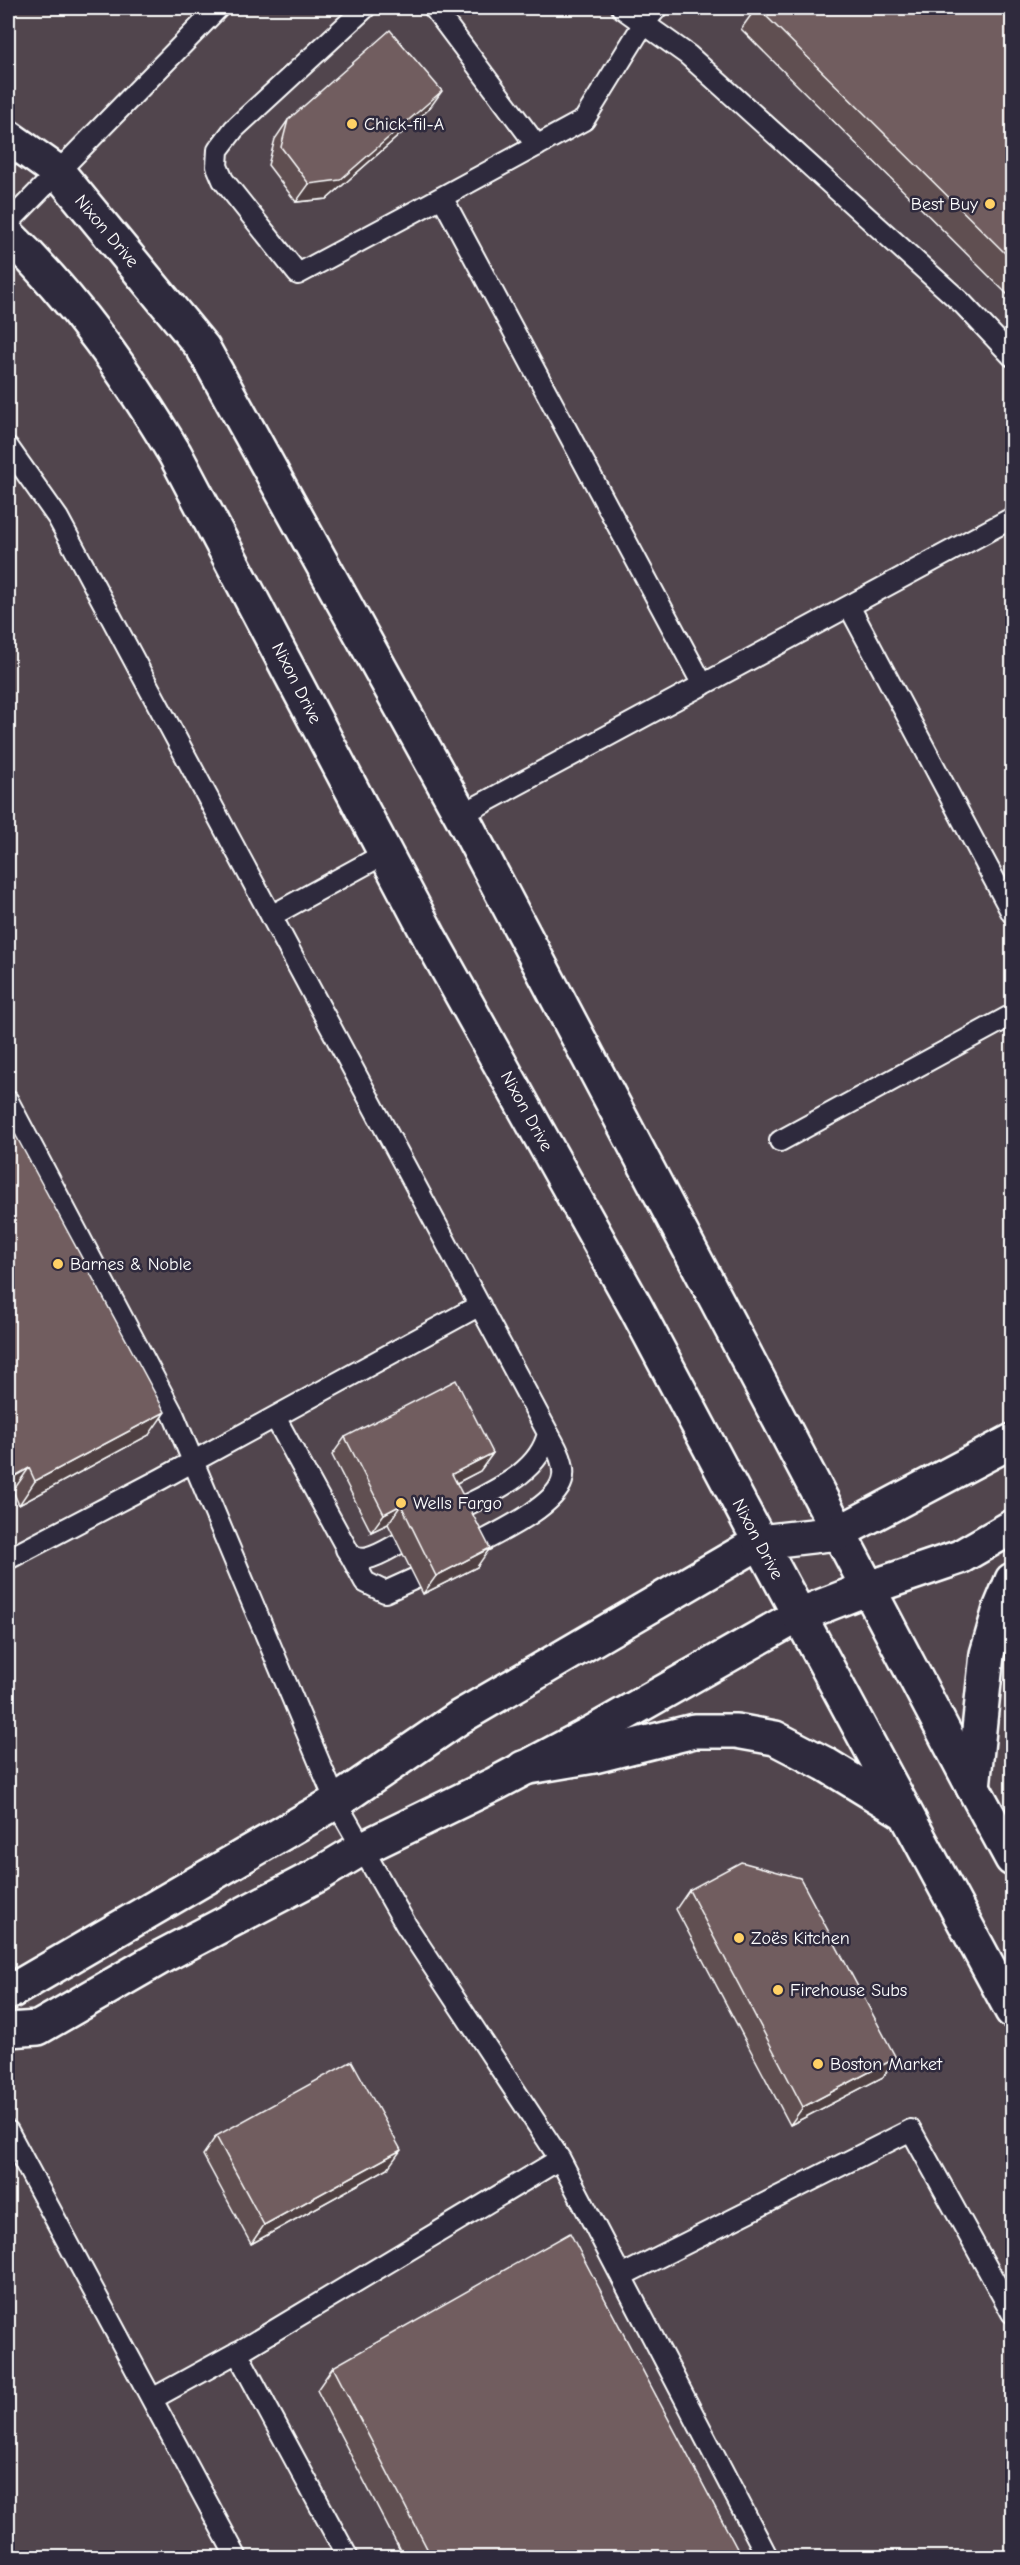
<svg xmlns="http://www.w3.org/2000/svg" width="1020" height="2565" font-family="'Comic Neue',sans-serif">
  <style>
    .built { fill: #51444e }
    .lines { fill: none; stroke-linecap: round; stroke-linejoin: round }
    .service-casing { stroke: #fff; stroke-width: 24 }
    .minor-casing { stroke: #fff; stroke-width: 38 }
    .tertiary-casing { stroke: #fff; stroke-width: 38 }
    .primary-casing { stroke: #fff; stroke-width: 38 }
    .motorway-casing { stroke: #fff; stroke-width: 38 }
    .service { stroke: #2f2a3d; stroke-width: 20 }
    .minor { stroke: #2f2a3d; stroke-width: 33 }
    .tertiary { stroke: #2f2a3d; stroke-width: 33 }
    .primary { stroke: #2f2a3d; stroke-width: 33 }
    .motorway { stroke: #2f2a3d; stroke-width: 33 }
    .wall { fill: #615051; stroke: #fff; stroke-width: 1.5 }
    .shaded-wall { fill: #4f4142; stroke: #fff; stroke-width: 1.5 }
    .building { fill: #715d5e; stroke: #fff; stroke-width: 1.5 }
    .poi-dot { fill: #ffd166; stroke: #2f2a3d; stroke-width: 2 }
    .labels { text-anchor: middle; stroke-width: 5; stroke-linejoin: round; paint-order: stroke }
    .poi-label { font-size: 18px; fill: #fff; stroke: #2f2a3d; text-anchor: start }
    .street-label { font-size: 18px; fill: #fff; stroke: #2f2a3d }
  </style>
  <rect width="100%" height="100%" fill="#433947"/>
  <filter id="ink" filterUnits="userSpaceOnUse"><feTurbulence type="fractalNoise" baseFrequency=".0167" numOctaves="2"/><feDisplacementMap in="SourceGraphic" scale="12" xChannelSelector="R" yChannelSelector="G"/><feConvolveMatrix kernelMatrix="1 2 1 2 8 2 1 2 1" color-interpolation-filters="sRGB"/></filter>
  <g filter="url(#ink)">
    <path class="built" d="M8,8H1012V2557L8,2558Z"/>
    <g class="lines">
      <g class="service-casing">
        <path id="service" d="M365,8L234,129L218,150L217,166L223,180L298,274L442,197
          M434,8L537,146
          M622,8L688,55L963,304L1012,356
          M657,8L644,23L584,120L442,197L703,685
          M8,223L218,8
          M8,447L58,518L548,1433C539,1476 485,1494 450,1514
          M849,606L1012,913
          M461,815L1012,518
          M271,916L386,853
          M8,1101L174,1416L336,1802L406,1925L560,2159L768,2558
          M780,1141L1012,1015
          M275,1417L365,1582L385,1592L416,1578
          M346,1549C358,1570 383,1552 398,1544
          M468,1549C491,1536 554,1508 562,1481C567,1465 556,1447 548,1433
          M8,1559L161,1479L480,1305
          M8,2131L237,2558
          M621,2276L911,2130L1012,2313
          M237,2352L348,2558
          M152,2399L245,2348L560,2159"/>
      </g>
      <g class="minor-casing">
        <path id="minor" d="M8,1993L336,1802L460,1717L760,1542
          M8,2030L38,2028L163,1956L316,1876L361,1849L495,1784L593,1732L799,1615"/>
      </g>
      <g class="tertiary-casing">
        <path id="tertiary" d="M8,137L59,173L203,348L461,815L973,1787
          M8,235C76,300 127,374 175,454L430,938L636,1308L760,1542
          M799,1615L866,1589"/>
      </g>
      <g class="primary-casing">
        <path id="primary" d="M838,1533L760,1542L1012,2011
          M523,1768L594,1756L694,1731H736L775,1738L825,1764L905,1813
          M973,1787L1012,1859"/>
      </g>
      <g class="motorway-casing">
        <path id="motorway" d="M838,1533L1012,1441
          M866,1589L960,1557L1012,1527
          M973,1787L987,1654L1000,1609L1012,1580"/>
      </g>
      <use href="#service" class="service"/>
      <use href="#minor" class="minor"/>
      <use href="#tertiary" class="tertiary"/>
      <use href="#primary" class="primary"/>
      <use href="#motorway" class="motorway"/>
    </g>
    <path class="wall" d="M756,8H1012V299L741,29Z
      M429,109L327,199L296,202L268,165L275,139L288,120Z
      M8,1121L149,1435L19,1505L13,1491L8,1494Z
      M345,1437L493,1453L480,1471L457,1483L477,1567L423,1594L388,1524L371,1532L332,1455Z
      M689,1890L896,2058L883,2077L790,2125L676,1909Z
      M216,2136L388,2168L251,2244L203,2155Z
      M333,2367L742,2558H404L317,2390Z"/>
    <path class="shaded-wall" d="M442,91L429,109L327,199L296,202L309,184Z
      M165,1412L149,1435L19,1505L35,1481Z
      M493,1453L480,1471L439,1492L452,1474Z
      M29,1468L13,1491L8,1494V1480Z
      M401,1505L388,1524L371,1532L384,1514Z
      M490,1548L477,1567L423,1594L436,1576Z
      M896,2058L883,2077L790,2125L803,2107Z
      M401,2150L388,2168L251,2244L264,2225Z"/>
    <path class="building" d="M758,8H1012V260Z
      M390,30L442,91L340,180L309,184L281,147L288,120Z
      M8,1121L165,1412L35,1481L29,1468L8,1480Z
      M456,1380L493,1453L452,1474L490,1548L436,1576L401,1505L384,1514L345,1437Z
      M741,1862L800,1878L896,2058L803,2107L689,1890Z
      M352,2061L401,2150L264,2225L216,2136Z
      M570,2233L742,2558H432L333,2367Z"/>
  </g>
  <g class="poi-dot">
    <circle cx="352" cy="124" r="6"/>
    <circle cx="990" cy="204" r="6"/>
    <circle cx="58" cy="1264" r="6"/>
    <circle cx="401" cy="1503" r="6"/>
    <circle cx="739" cy="1938" r="6"/>
    <circle cx="778" cy="1990" r="6"/>
    <circle cx="818" cy="2064" r="6"/>
  </g>
  <g class="labels">
    <g class="poi-label">
      <text x="364" y="130">Chick-fil-A</text>
      <text x="978" y="210" text-anchor="end">Best Buy</text>
      <text x="70" y="1270">Barnes &amp; Noble</text>
      <text x="413" y="1509">Wells Fargo</text>
      <text x="751" y="1944">Zoës Kitchen</text>
      <text x="790" y="1996">Firehouse Subs</text>
      <text x="830" y="2070">Boston Market</text>
    </g>
    <g class="street-label">
      <text transform="translate(107 231) rotate(50)" y="6">Nixon Drive</text>
      <text transform="translate(297 683) rotate(63)" y="6">Nixon Drive</text>
      <text transform="translate(527 1111) rotate(61)" y="6">Nixon Drive</text>
      <text transform="translate(758 1539) rotate(62)" y="6">Nixon Drive</text>
    </g>
  </g>
  <rect width="1020" height="2565" fill="none" stroke="#2f2a3d" stroke-width="30"/>
  <rect x="15" y="15" width="990" height="2535" fill="none" stroke="#fff" stroke-width="2" filter="url(#ink)"/>
</svg>
